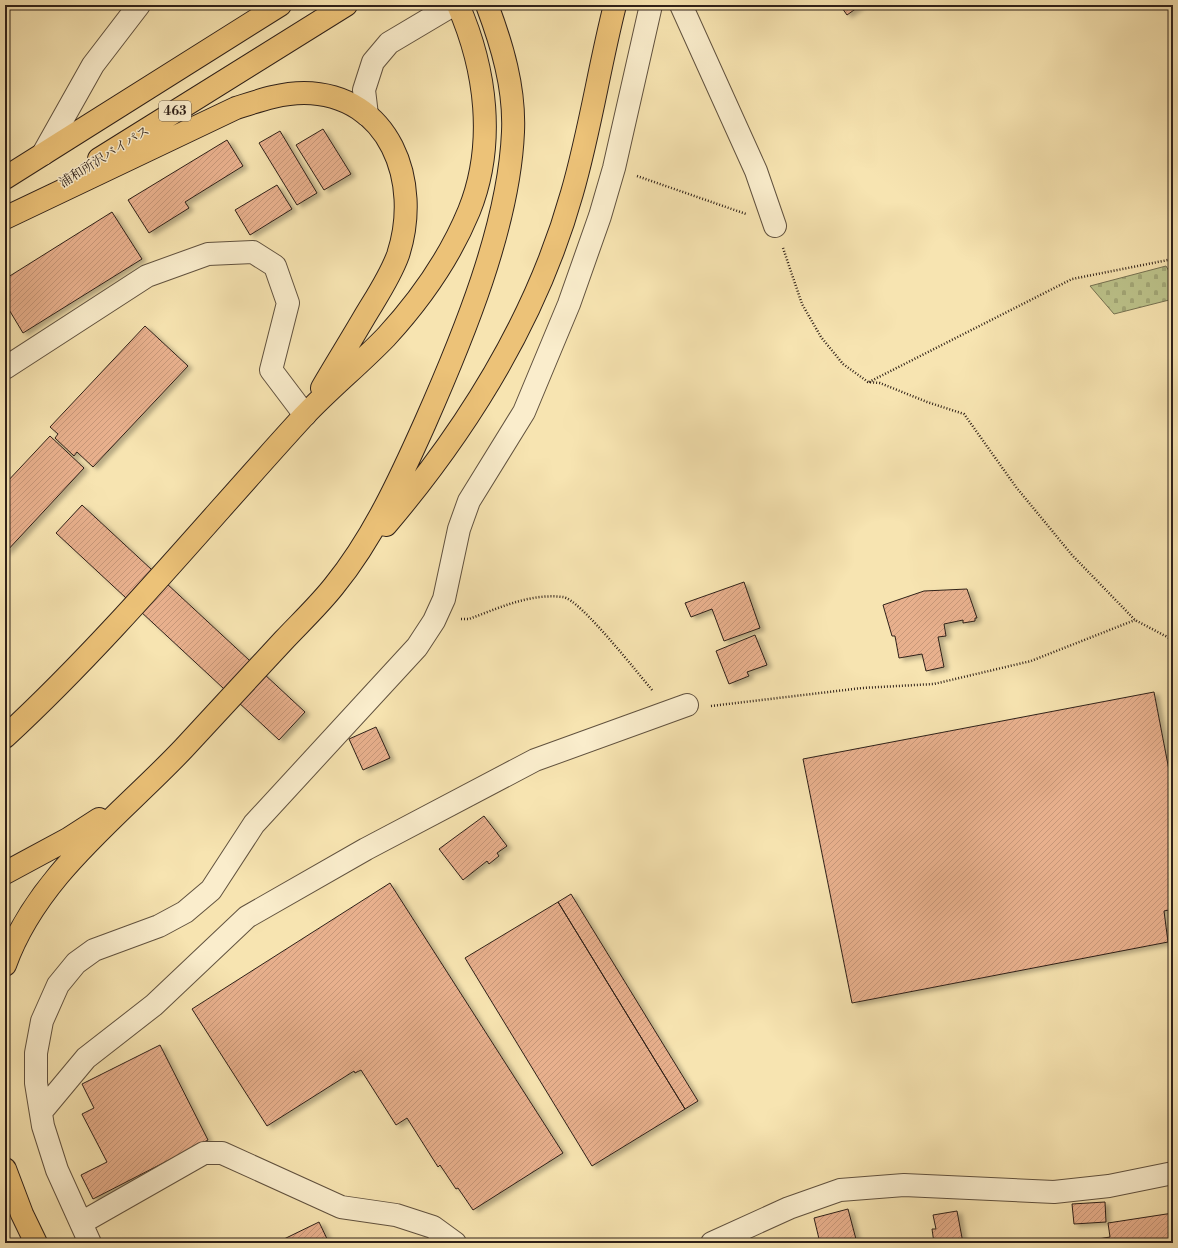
<svg xmlns="http://www.w3.org/2000/svg" width="1178" height="1248" font-family="'Libre Bodoni','Noto Serif JP',serif">
  <style>
    .cemetery { fill: url(#cemetery-stones); stroke: #767252 }
    .building { fill: url(#building-hatch); stroke: #2f2119; filter: url(#shadow) }
    .lines { fill: none; stroke-linecap: round; stroke-linejoin: round }
    .minor-casing { stroke: #61523f; stroke-width: 24 }
    .highway-casing { stroke: #2f2119; stroke-width: 24 }
    .path { stroke: #2f2119; stroke-width: 2.5; stroke-dasharray: 1 2; stroke-linecap: butt }
    .minor { stroke: #faedcc; stroke-width: 22 }
    .highway { stroke: #ecc278; stroke-width: 22 }
    .labels { text-anchor: middle; stroke-width: 3; stroke-linejoin: round; paint-order: stroke }
    .shield { fill: #faedcc; stroke: #6c5e4f; stroke-width: 1 }
    .shield-label { font-size: 12px; font-weight: bold; fill: #2f2119 }
    .street-label { font-size: 13px; fill: #2f2119; stroke: #faedcc }
  </style>
  <defs>
    <pattern id="cemetery-stones" width="16" height="16" patternUnits="userSpaceOnUse"><rect width="16" height="16" fill="#bdc48c"/><path d="M2 7V4a2 2 0 0 1 4 0v3zM10 15v-3a2 2 0 0 1 4 0v3z" fill="#a3a878"/></pattern>
    <pattern id="building-hatch" width="6" height="6" patternUnits="userSpaceOnUse"><rect width="6" height="6" fill="#e8b08d"/><path d="M-1 1l2-2M0 6l6-6M5 7l2-2" fill="none" stroke="#c79779"/></pattern>
    <filter id="shadow"><feDropShadow dx="4.5" dy="2.5" stdDeviation="2" flood-color="#0004"/></filter>
  </defs>
  <rect width="100%" height="100%" fill="#f7e4b1"/>
  <filter id="stains"><feTurbulence type="fractalNoise" baseFrequency=".005" numOctaves="4"/><feColorMatrix values="0 0 0 0 .2 0 0 0 0 .09 0 0 0 0 .02 0 0 0 .5 -.17"/></filter>
  <radialGradient id="worn" r=".72"><stop offset=".6" stop-color="#630" stop-opacity="0"/><stop offset="1" stop-color="#630" stop-opacity=".3"/></radialGradient>
  <path class="cemetery" d="M1166,266L1173,278V299L1114,314L1090,286Z"/>
  <path class="building" d="M840,5H861L847,15Z
    M323,129L351,174L324,190L296,145Z
    M280,131L317,193L297,205L259,143Z
    M227,140L243,166L185,202L189,208L149,233L128,200Z
    M277,185L292,209L250,235L235,210Z
    M112,212L142,259L23,333L5,303V279Z
    M145,326L188,366L93,467L77,452L74,456L55,438L58,434L50,427Z
    M50,436L84,468L5,553V484Z
    M82,505L305,712L279,740L56,533Z
    M744,582L760,628L724,641L712,609L691,617L685,603Z
    M967,589L977,618H975V621L963,623V620L944,624L946,636L938,637L944,667L926,671L922,654L899,658L895,636H892L883,605L924,591Z
    M755,635L767,665L747,672L749,676L729,684L716,651Z
    M1154,692L1173,791V909L1164,911L1168,942L852,1003L803,759Z
    M376,727L390,758L363,770L349,739Z
    M484,816L507,846L497,853L499,856L489,864L487,861L463,880L439,849Z
    M390,883L563,1153L473,1210L458,1188L456,1189L440,1165L438,1167L407,1118L396,1125L361,1070L355,1073L354,1071L267,1126L192,1009Z
    M571,894L698,1101L685,1109L558,902Z
    M558,902L685,1109L592,1166L465,958Z
    M160,1045L208,1140L93,1199L81,1175L107,1162L82,1114L94,1108L82,1084Z
    M1105,1202L1106,1222L1074,1224L1072,1204Z
    M848,1209L857,1243H820L814,1218Z
    M957,1211L963,1243H934L932,1229H936L933,1215Z
    M1173,1213V1243H1086V1241L1110,1237L1108,1223Z
    M319,1222L329,1243H286L284,1239Z"/>
  <g class="lines">
    <g class="minor-casing">
      <path id="minor" d="M681,5L756,171L775,226
        M367,115L364,90L373,62L389,43L453,5
        M43,154L93,65L139,5
        M5,368L147,276L208,254L253,252L275,266L288,303L271,370L305,415
        M41,1112L86,1058L154,1005L247,917L366,849L535,760L687,705
        M81,1223L204,1153H222L341,1207L396,1215L433,1227L455,1243
        M90,1243L57,1170L43,1126L36,1083V1053L42,1021L58,985L76,963L94,950L159,926L185,912L211,890L254,824L417,647L434,621L444,599L459,529L469,501L524,412L569,304L600,216L614,168L651,5
        M712,1243L789,1208L840,1190L904,1185L1054,1192L1109,1186L1173,1173"/>
    </g>
    <g class="highway-casing">
      <path id="highway" d="M99,159L346,5
        M5,178L280,5
        M5,218L236,108C258,101 280,93 304,93C390,94 422,182 398,255C390,277 377,296 365,316C351,340 336,364 322,388
        M386,525C469,427 537,318 572,193C590,131 599,68 615,5
        M5,737C112,638 205,524 303,417C329,389 359,365 386,337C420,300 450,257 469,211C496,144 486,69 458,5
        M5,873L68,839L99,819
        M5,965C37,875 121,815 184,748C217,712 251,676 284,640C301,622 319,605 334,586C373,538 400,479 425,423C463,337 509,226 513,132C515,88 502,45 487,5
        M5,1169L22,1214L36,1243"/>
    </g>
    <path class="path" d="M637,176L746,214
      M783,248L802,304L821,337L843,364L868,382L880,383L927,402L964,414L1016,487L1072,555L1135,620L1173,640
      M869,382L1072,279L1173,259
      M461,619H469C499,608 530,593 563,597C580,599 639,675 653,691
      M711,706L862,688L934,684L1031,661L1135,620"/>
    <use href="#minor" class="minor"/>
    <use href="#highway" class="highway"/>
  </g>
  <g class="labels">
    <rect class="shield" x="159" y="101" width="32" height="20" rx="3"/>
    <g class="shield-label">
      <text x="175" y="115">463</text>
    </g>
    <g class="street-label">
      <text transform="translate(104 156) rotate(-32)" y="5">浦和所沢バイパス</text>
    </g>
  </g>
  <rect width="1178" height="1248" fill="none" stroke="#f7e4b1" stroke-width="20"/>
  <rect x="6" y="6" width="1166" height="1236" fill="none" stroke="#2f2119" stroke-width="2"/>
  <rect x="10" y="10" width="1158" height="1228" fill="none" stroke="#2f2119"/>
  <rect width="100%" height="100%" filter="url(#stains)"/>
  <rect width="100%" height="100%" fill="url(#worn)"/>
</svg>
